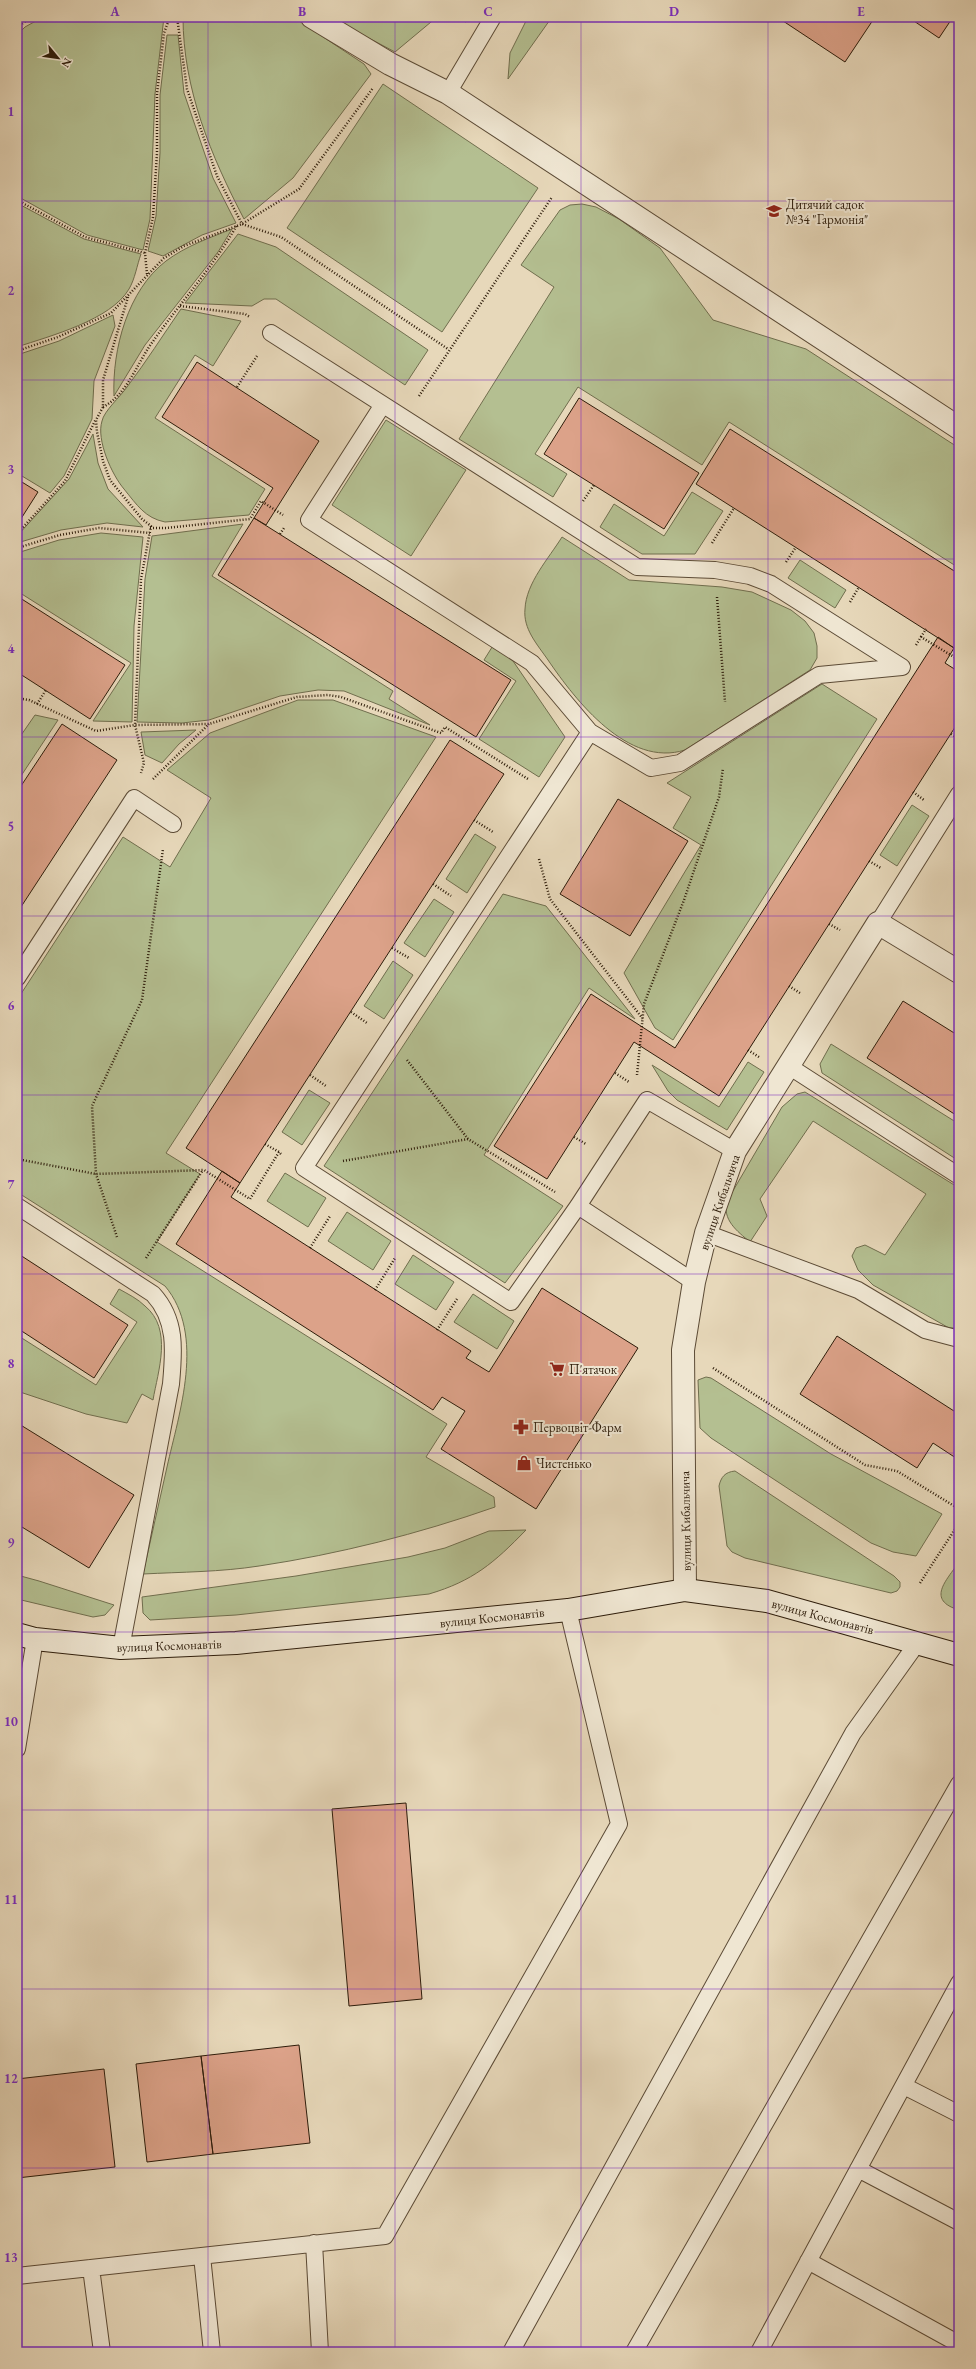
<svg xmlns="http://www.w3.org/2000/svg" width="976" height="2369" font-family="'EB Garamond',serif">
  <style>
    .green { fill: #b4bf91; stroke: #706e4e }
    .building { fill: #dca289; stroke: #2d1c0a }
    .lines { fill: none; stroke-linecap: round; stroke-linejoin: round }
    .lane-casing { stroke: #5c4b36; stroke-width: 18 }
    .street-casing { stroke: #5c4b36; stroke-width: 24 }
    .secondary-casing { stroke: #2d1c0a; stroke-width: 24 }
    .path { stroke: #2d1c0a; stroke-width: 2.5; stroke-dasharray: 1 2; stroke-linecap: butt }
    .lane { stroke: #efe6d2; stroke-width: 16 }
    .street { stroke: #efe6d2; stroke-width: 22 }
    .secondary { stroke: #efe6d2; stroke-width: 22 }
    .grid { fill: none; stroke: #7b2cbf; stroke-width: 1; stroke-opacity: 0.55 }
    .labels { text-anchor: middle; stroke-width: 4; stroke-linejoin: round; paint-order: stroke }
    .poi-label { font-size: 13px; fill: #2d1c0a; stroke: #efe6d2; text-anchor: start }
    .street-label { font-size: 13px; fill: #2d1c0a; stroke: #efe6d2 }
    .neatline { fill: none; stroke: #7b2cbf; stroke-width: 1.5 }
    .grid-label { font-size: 13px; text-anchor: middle; font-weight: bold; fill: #7b2cbf }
  </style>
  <rect width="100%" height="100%" fill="#e7d8ba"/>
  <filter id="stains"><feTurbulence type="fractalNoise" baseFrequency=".005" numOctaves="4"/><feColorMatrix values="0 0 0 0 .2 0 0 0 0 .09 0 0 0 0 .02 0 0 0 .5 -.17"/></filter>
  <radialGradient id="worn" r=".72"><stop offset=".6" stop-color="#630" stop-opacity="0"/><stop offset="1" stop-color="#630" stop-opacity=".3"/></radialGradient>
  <path class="green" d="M43,17H164L155,94L150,219L143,250L87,235L17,196V35L25,27Z
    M183,17H293L364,64L371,74L293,178L244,219C211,156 183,89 183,17Z
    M329,17H437L395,52Z
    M528,17H552L508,79L510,53Z
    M167,35H178L184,93L213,178L236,223L202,235L163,256L148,251L156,216L160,153V95Z
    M383,84L538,188L442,332L287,228Z
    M17,203L84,239L141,254C137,265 135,279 129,289C111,320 50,336 17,347Z
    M582,204L596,207L619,219L660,248L713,320L806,349L959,448V568L729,422L702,465L578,387L535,454L567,474L553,497L459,439L554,287L521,265L560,210L570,205Z
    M232,229L218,252L145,345L114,396C112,349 128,290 166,261C186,246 209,238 232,229Z
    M238,234L276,247L428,350L405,385L276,299H264L252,306L185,303Z
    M181,309L241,321L213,366L195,355L155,418L265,489L249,515L165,522C145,518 137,505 124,489C112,475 96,440 102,421C104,411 120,397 127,387C146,362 163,335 181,309Z
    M113,315L115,326L94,381L92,419L64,476L50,493L17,473V355L59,341Z
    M386,420L466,470L411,556L332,505Z
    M93,434L98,463L108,489L143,527L107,523L61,530L17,543V536L69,479Z
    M692,492L723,511L695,554H642L600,527L614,504L664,536Z
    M243,524L212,576L393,691L389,699L430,725L344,691L318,690L280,696L209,720L182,723L137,722L145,579L152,536Z
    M101,533L143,537L134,626L132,722L93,721L131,663L17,591V553L59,540Z
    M562,537L629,580L722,587L752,592L791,610L805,621L814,633L817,646V658L810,670L685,750C628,768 576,701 548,660C537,644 523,629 525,609C526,583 549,558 562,537Z
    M800,560L846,590L835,608L788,578Z
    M494,644L513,661L565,737L539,777L479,739L516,681L484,660Z
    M822,684L877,719L673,1040L655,1028L624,973L701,845L673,828L691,797L667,783Z
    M298,700H333L436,737L166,1153L200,1174L157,1242L447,1424L426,1457L494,1497L495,1507C418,1534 339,1554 259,1566C221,1572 181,1572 143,1574C151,1538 159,1503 167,1467C179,1413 206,1335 165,1286L17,1192V1000L123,837L170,867L211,798L167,770L210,733Z
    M35,715L58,720L17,782V741Z
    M196,730L179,744L162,763L145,755L141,732Z
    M912,805L929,816L897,866L880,855Z
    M475,834L496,847L467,893L446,879Z
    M503,894L546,906L635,1019L589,988L484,1155L563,1206L505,1283L324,1166Z
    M434,899L454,912L425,957L404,943Z
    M393,961L413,975L384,1019L364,1006Z
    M831,1044L959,1124V1161L822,1073L820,1064Z
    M748,1062L764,1072L727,1130L677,1100L668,1091L652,1065L719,1107Z
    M309,1090L330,1103L302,1145L282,1132Z
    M805,1092L959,1188V1322L954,1328H949L873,1285L858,1270L852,1256L856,1248L865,1245L885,1255L926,1194L813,1121L760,1199L767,1216L750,1242C737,1231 722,1220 727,1201L782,1107L797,1094Z
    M285,1173L326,1198L308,1227L267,1201Z
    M347,1212L391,1241L373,1270L328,1241Z
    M413,1255L454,1282L436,1310L395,1284Z
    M119,1289C128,1294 138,1299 145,1306C173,1329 158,1371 153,1400L142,1394L127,1423L86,1414L17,1391V1335L96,1385L137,1322L110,1304Z
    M473,1294L514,1321L497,1349L454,1322Z
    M706,1377L711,1378L831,1454L942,1514L916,1556L893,1552L871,1543L711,1438L700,1428L698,1380Z
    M735,1471L894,1576L900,1582V1587L897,1591L891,1593L745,1558L732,1552L727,1546L719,1486C721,1477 725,1472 735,1471Z
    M526,1530C494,1563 473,1581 429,1594L236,1615L150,1620L143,1613L142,1597L296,1576L408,1557L445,1548L489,1531Z
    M959,1562V1610C926,1600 946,1581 959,1562Z
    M17,1575L39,1581L114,1605L105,1615L93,1617L17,1599Z"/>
  <path class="building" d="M459,17H470L466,22Z
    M777,17H875L845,62Z
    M908,17H953L939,38Z
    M197,362L319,441L266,525L254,518L273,488L162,417Z
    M579,398L699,473L664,529L544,454Z
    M730,429L959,574V641L954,648L696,484Z
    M17,479L38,492L17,525Z
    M254,518L511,680L476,737L218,575Z
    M17,596L125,665L90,719L17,672Z
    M938,637L954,648L945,663L959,672V721L719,1096L634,1042L547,1179L494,1146L591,994L675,1048Z
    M62,724L117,760L17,913V792Z
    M450,740L504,774L240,1183L186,1148Z
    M618,799L688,841L630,936L560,894Z
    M903,1001L959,1036V1117L867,1058Z
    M222,1171L240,1183L231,1197L471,1351L466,1358L489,1372L542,1288L638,1348L536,1509L441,1449L465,1411L442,1397L433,1410L176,1244Z
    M17,1253L128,1325L94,1378L17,1328Z
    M837,1336L954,1411L959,1403V1460L933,1443L917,1468L800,1394Z
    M19,1424L134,1495L89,1568L17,1524V1428Z
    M406,1803L422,1999L349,2006L332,1809Z
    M299,2045L310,2143L213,2154L201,2056Z
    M201,2056L213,2154L147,2162L136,2064Z
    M104,2069L115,2167L17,2178V2079Z"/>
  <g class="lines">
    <g class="lane-casing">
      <path id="lane" d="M448,93L493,17
        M271,333L637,567L715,570L750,576L771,584L902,667L819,675L680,763L651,768L590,732
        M382,406L309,520L532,663L590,732L304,1168L511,1302L578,1206L647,1100L735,1151
        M878,923L959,794
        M17,978L134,798L173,824
        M787,1065L959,1176
        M17,1206L153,1294C177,1320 174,1351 171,1384L121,1648
        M578,1206L694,1282
        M706,1233L858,1290L925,1330L959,1339
        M17,1749L35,1639
        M904,2086L959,2114
        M858,2169L959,2222
        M314,2243L320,2352
        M202,2256L212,2352
        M808,2261L959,2344
        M91,2268L102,2352
        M17,2276L385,2236L619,1824L568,1610
        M511,2352L853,1733L918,1642
        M634,2352L959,1784
        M759,2352L959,1983"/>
    </g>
    <g class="street-casing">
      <path id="street" d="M312,17L390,64L448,93L959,428
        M685,1590L683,1350L694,1282L706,1233L735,1151L878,923L959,972"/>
    </g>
    <g class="secondary-casing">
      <path id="secondary" d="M17,1634L35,1639L121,1648L236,1643L568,1610L685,1590L767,1601L959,1655"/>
    </g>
    <path class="path" d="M177,17L187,89L217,176L242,224L281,237L448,349
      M17,27L32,17
      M17,200L85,237L145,253
      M147,274L145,253L153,217L157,153V94L164,33L170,17
      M128,297L103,380V407L96,420L97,432L103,461L110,480L142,519L151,526L141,579L135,725L144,763L141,773
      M180,306L245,314L250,317
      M17,351L58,337L111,313L164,258L184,246L242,224L299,189L373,88
      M237,387L257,356
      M419,396L552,197
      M103,407C125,396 136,367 149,347C178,305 212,269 237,225
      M583,501L594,485
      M150,528H166L250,519L261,501L283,515
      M17,534L65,481L96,419
      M280,534L284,528
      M712,543L734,508
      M17,548L60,535L99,528L150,533
      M786,562L796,547
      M717,597L725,702
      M850,602L859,587
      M921,637L926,629
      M916,645L921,637L959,660
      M17,698L29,700L96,731L135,725L209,724L297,697L328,695L341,697L441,733L445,727L528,779
      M37,704L46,690
      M951,734L959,739
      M153,779L209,724
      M913,792L924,800
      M474,820L493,832
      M539,859L550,899L643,1019
      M869,861L881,868
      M433,884L451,896
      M829,924L840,930
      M392,948L409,958
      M789,986L800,993
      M351,1012L367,1023
      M748,1050L759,1057
      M407,1060L468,1139
      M615,1073L629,1082
      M310,1075L326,1086
      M637,1075L644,1004L684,900L719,797L723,768
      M574,1137L586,1144
      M265,1144L279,1152
      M17,1159L96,1174L204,1170L250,1199L279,1152L281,1154
      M343,1161L468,1139L555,1192
      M117,1237L96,1174L92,1106L142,1000L163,849
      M310,1248L330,1216
      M146,1258L203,1170
      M375,1290L395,1258
      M437,1330L457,1299
      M713,1368L865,1465L897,1471L959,1509
      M920,1583L959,1523"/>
    <use href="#lane" class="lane"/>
    <use href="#street" class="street"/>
    <use href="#secondary" class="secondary"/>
  </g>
  <path class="grid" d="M208,17V2352M395,17V2352M581,17V2352M768,17V2352M17,201H959M17,380H959M17,559H959M17,737H959M17,916H959M17,1095H959M17,1274H959M17,1453H959M17,1632H959M17,1810H959M17,1989H959M17,2168H959"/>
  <defs>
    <g id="school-bare" transform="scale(1.2)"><path d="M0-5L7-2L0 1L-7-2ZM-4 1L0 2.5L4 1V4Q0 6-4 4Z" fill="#8f2418" stroke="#efe6d2" stroke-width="2.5" paint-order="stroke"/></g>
    <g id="supermarket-bare" transform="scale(1.2)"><path d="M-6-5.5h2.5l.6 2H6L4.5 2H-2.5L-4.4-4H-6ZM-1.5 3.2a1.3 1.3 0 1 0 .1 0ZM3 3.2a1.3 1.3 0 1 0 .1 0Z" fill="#8f2418" stroke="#efe6d2" stroke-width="2.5" paint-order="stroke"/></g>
    <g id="pharmacy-bare" transform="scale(1.2)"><path d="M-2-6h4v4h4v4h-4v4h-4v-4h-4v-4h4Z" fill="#8f2418" stroke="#efe6d2" stroke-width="2.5" paint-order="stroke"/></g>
    <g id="shop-bare" transform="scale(1.2)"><path d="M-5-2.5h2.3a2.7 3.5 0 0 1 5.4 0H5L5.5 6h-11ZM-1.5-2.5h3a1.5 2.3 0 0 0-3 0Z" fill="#8f2418" stroke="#efe6d2" stroke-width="2.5" paint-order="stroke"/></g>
  </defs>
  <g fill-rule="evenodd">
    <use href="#school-bare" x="774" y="211"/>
    <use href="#supermarket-bare" x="557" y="1369"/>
    <use href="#pharmacy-bare" x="521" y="1427"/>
    <use href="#shop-bare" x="524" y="1463"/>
  </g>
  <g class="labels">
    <g class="poi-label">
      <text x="786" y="209">Дитячий садок<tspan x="786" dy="15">№34 "Гармонія"</tspan></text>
      <text x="569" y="1374">П'ятачок</text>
      <text x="533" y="1432">Первоцвіт-Фарм</text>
      <text x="536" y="1468">Чистенько</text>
    </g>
    <g class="street-label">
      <text transform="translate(719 1202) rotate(-71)" y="5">вулиця Кибальчича</text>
      <text transform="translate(685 1521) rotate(-91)" y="5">вулиця Кибальчича</text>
      <text transform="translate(823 1616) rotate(15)" y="5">вулиця Космонавтів</text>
      <text transform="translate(492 1617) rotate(-6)" y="5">вулиця Космонавтів</text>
      <text transform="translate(169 1645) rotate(-2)" y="5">вулиця Космонавтів</text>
    </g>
  </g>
  <rect width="976" height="2369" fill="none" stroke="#e7d8ba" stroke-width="44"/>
  <g transform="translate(58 58) rotate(119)" stroke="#efe6d2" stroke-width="3" paint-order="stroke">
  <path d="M0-3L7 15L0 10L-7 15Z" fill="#2d1c0a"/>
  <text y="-6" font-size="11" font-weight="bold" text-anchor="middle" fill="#2d1c0a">N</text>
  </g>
  <rect x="22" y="22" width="932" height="2325" class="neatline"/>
  <g class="grid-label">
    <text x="115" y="16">A</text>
    <text x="302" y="16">B</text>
    <text x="488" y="16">C</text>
    <text x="674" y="16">D</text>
    <text x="861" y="16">E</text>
    <text x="11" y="116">1</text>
    <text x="11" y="295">2</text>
    <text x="11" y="474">3</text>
    <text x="11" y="653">4</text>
    <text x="11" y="831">5</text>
    <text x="11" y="1010">6</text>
    <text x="11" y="1189">7</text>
    <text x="11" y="1368">8</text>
    <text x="11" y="1547">9</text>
    <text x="11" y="1726">10</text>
    <text x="11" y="1904">11</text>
    <text x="11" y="2083">12</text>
    <text x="11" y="2262">13</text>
  </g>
  <rect width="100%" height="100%" filter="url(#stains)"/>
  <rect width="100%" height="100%" fill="url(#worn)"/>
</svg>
